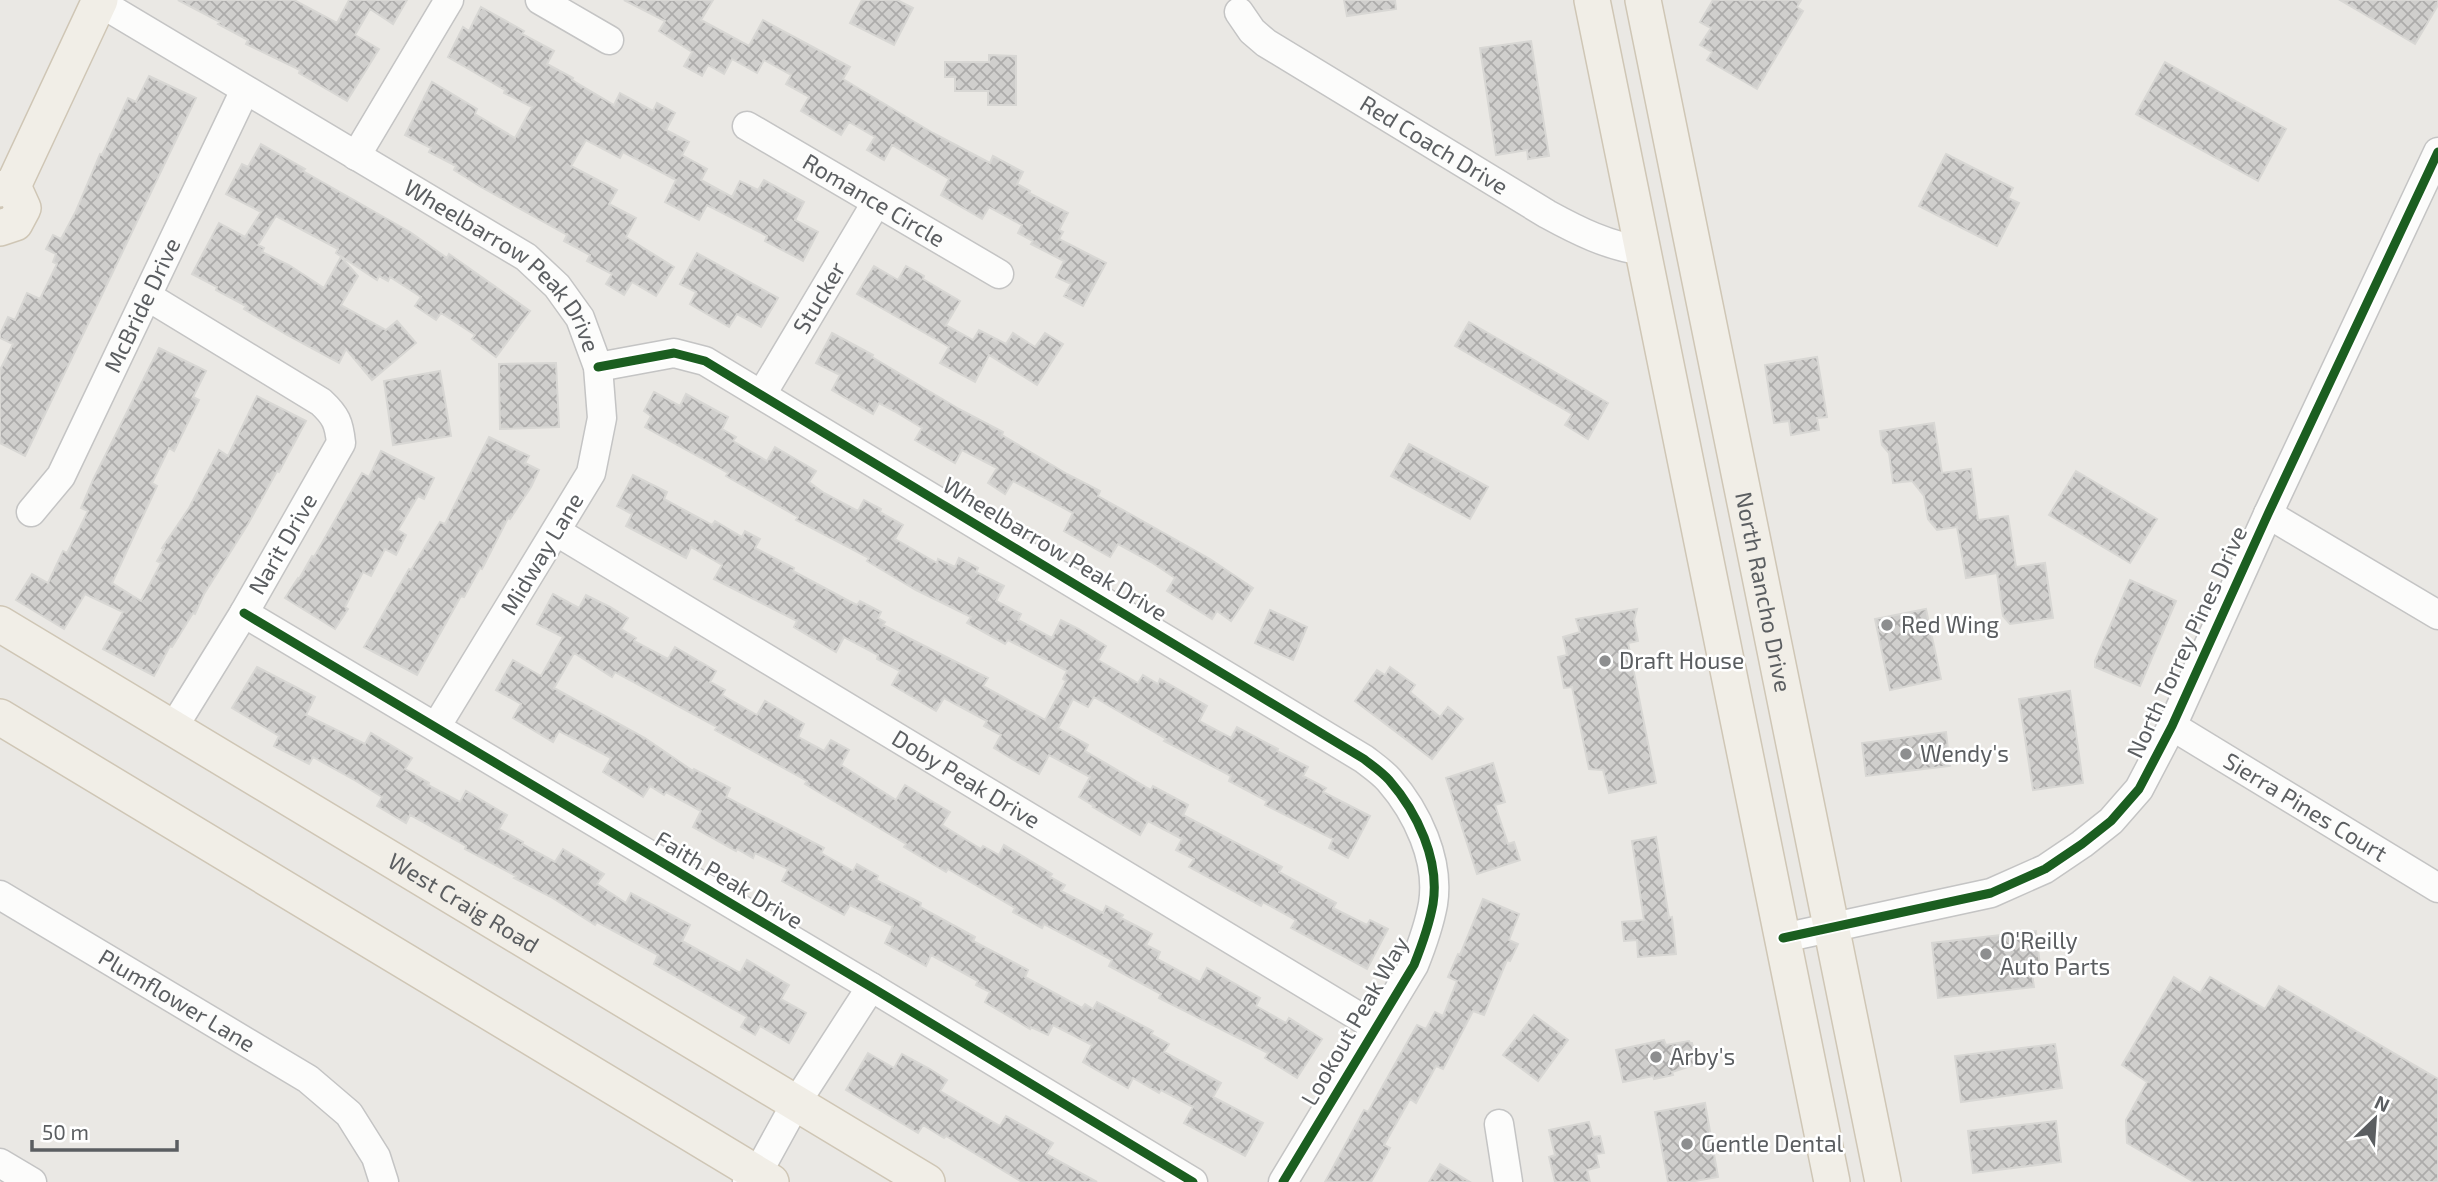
<svg xmlns="http://www.w3.org/2000/svg" width="2438" height="1182" font-family="'Exo 2',sans-serif">
  <style>
    .building { fill: url(#building-cross-hatch); stroke: #d8d7d4; stroke-width: 2 }
    .lines { fill: none; stroke-linecap: round; stroke-linejoin: round }
    .minor-casing { stroke: #c4c4c4; stroke-width: 31 }
    .major-casing { stroke: #cfc6b5; stroke-width: 38 }
    .minor { stroke: #fcfcfb; stroke-width: 28 }
    .major { stroke: #f1eee7; stroke-width: 35 }
    .cycleway-casing { stroke: #fff; stroke-width: 13 }
    .cycleway { stroke: #1b5e20; stroke-width: 9 }
    .poi-dot { fill: #8d8e8f; stroke: #fff; stroke-width: 2.5 }
    .labels { text-anchor: middle; stroke-width: 5; stroke-linejoin: round; paint-order: stroke }
    .street-label { font-size: 23px; fill: #5b5e61; stroke: #fff }
    .poi-label { font-size: 23px; fill: #5b5e61; stroke: #fff; text-anchor: start }
  </style>
  <defs>
    <pattern id="building-cross-hatch" width="8" height="8" patternUnits="userSpaceOnUse" patternTransform="scale(1.75)"><rect width="8" height="8" fill="#d0cfcd"/><path d="M0 0l8 8M0 8l8-8" fill="none" stroke="#acabaa"/></pattern>
  </defs>
  <rect width="100%" height="100%" fill="#eae8e4"/>
  <path class="building" d="M178,0H294L337,23L349,0H407L393,24L370,9L355,35L379,49L347,101L299,73L300,70L246,44L248,40L218,24L220,22Z
    M624,0H713L701,20L749,46L763,20L850,67L843,79L933,133L990,163L993,156L1023,172L1017,184L1030,191L1029,193L1068,213L1059,230L1063,232L1059,239L1106,263L1083,306L1064,296L1071,284L1056,277L1064,261L1031,244L1033,241L1018,233L1022,225L989,207L982,219L941,195L949,179L892,145L884,160L867,150L875,137L849,122L841,135L801,111L809,97L786,84L791,75L764,60L757,73L732,59L724,74L708,65L702,76L684,66L692,52L659,31L665,21Z
    M862,0H897L913,8L894,45L850,23Z
    M1344,0H1395L1396,9L1347,16Z
    M1713,0H1801L1797,7L1803,11L1757,89L1707,60L1712,52L1700,45L1711,28L1700,22Z
    M2340,0H2438V5L2415,44Z
    M481,7L524,31L522,34L554,51L547,64L573,78L572,80L614,105L620,93L653,111L657,103L675,113L666,130L689,142L682,155L707,169L701,180L732,197L740,181L758,190L764,180L804,202L795,220L818,232L803,261L765,241L767,236L707,205L699,220L665,202L676,180L623,152L620,158L586,140L571,166L617,190L609,204L636,218L626,237L674,267L656,296L632,282L624,295L606,284L612,274L587,261L590,255L564,241L567,235L481,187L454,170L456,166L429,152L431,148L405,135L432,82L477,109L475,114L515,138L532,107L504,93L505,90L448,57L463,27L469,31Z
    M1531,41L1549,156L1528,159L1527,150L1496,155L1480,48Z
    M989,55L1016,56V105H988V91H955V77H945V62H989Z
    M2165,62L2286,129L2258,181L2136,114Z
    M149,76L196,98L25,456L0,443V370L13,344L0,338V334L8,317L15,320L27,293L40,299L57,264L53,262L56,254L46,249L53,235L61,239L76,211L100,154L102,155L128,98L136,102Z
    M261,144L305,169L303,171L410,232L447,258L449,254L530,311L496,357L472,339L475,335L441,313L436,320L415,306L421,297L390,277L388,281L379,276L377,280L336,253L338,249L276,216L258,245L264,248L262,252L289,265L324,288L341,257L358,276L341,305L386,330L397,321L416,343L372,380L346,349L339,363L287,335L244,309L246,306L216,290L217,287L192,274L219,223L245,237L261,212L226,194L242,164L248,167Z
    M1946,154L2013,188L2008,198L2019,203L1997,246L1919,206Z
    M697,253L778,298L761,327L737,314L729,327L690,304L696,292L680,284Z
    M874,266L898,280L906,266L924,276L923,279L960,301L946,325L973,340L979,330L1006,344L1013,333L1035,347L1045,333L1063,344L1037,385L989,355L975,382L940,363L949,347L857,294Z
    M1469,322L1608,403L1588,439L1565,425L1572,414L1455,346Z
    M832,333L873,355L872,357L959,409L1003,432L1002,435L1067,474L1100,491L1098,496L1210,559L1253,588L1231,621L1217,611L1212,619L1167,591L1175,578L1151,562L1118,544L1110,557L1064,531L1073,513L1013,481L1005,494L988,483L997,468L962,450L955,463L915,440L922,428L894,411L879,403L873,414L832,390L840,375L816,363Z
    M159,348L206,371L193,397L199,400L174,451L169,448L152,483L157,486L112,583L141,601L161,563L157,561L164,549L162,548L189,508L219,450L228,456L257,396L306,421L279,472L277,471L248,524L204,594L195,614L193,613L172,647L170,646L154,676L103,649L123,612L85,594L64,629L16,600L32,574L48,583L63,551L67,553L88,511L81,508L93,480Z
    M1817,357L1827,417L1817,418L1819,430L1791,435L1789,421L1774,423L1765,365Z
    M556,363L559,427L500,429L499,364Z
    M440,371L451,436L393,445L384,381Z
    M654,392L680,406L686,394L728,417L722,429L736,437L733,441L767,461L775,447L816,471L809,482L824,493L858,511L864,500L881,509L880,512L903,525L895,539L937,563L938,559L955,567L959,558L978,568L976,572L1004,586L996,601L1021,614L1018,620L1052,638L1061,620L1079,629L1106,646L1098,660L1138,683L1143,675L1158,684L1160,679L1207,706L1199,721L1231,738L1237,727L1278,749L1277,751L1308,767L1303,776L1326,788L1323,792L1370,816L1348,858L1329,848L1333,839L1265,805L1267,801L1229,781L1231,776L1164,741L1166,739L1094,697L1088,707L1073,699L1058,728L1088,745L1085,751L1151,790L1153,786L1188,805L1183,815L1282,867L1279,872L1336,903L1333,908L1367,925L1370,920L1388,929L1367,969L1291,928L1296,920L1263,902L1261,906L1189,867L1194,859L1176,850L1182,839L1148,821L1140,835L1093,807L1094,806L1079,797L1090,777L1049,755L1039,774L1022,765L994,748L1001,735L984,726L987,721L944,698L936,711L892,685L900,671L877,659L878,655L844,637L836,652L794,627L797,621L714,579L722,565L691,547L686,558L626,526L632,514L617,506L633,475L667,492L664,499L712,525L715,521L742,537L745,531L760,539L755,548L794,568L793,571L849,601L857,605L860,601L881,612L878,618L885,622L883,625L988,678L983,686L1045,720L1066,681L1063,679L1067,671L1008,640L1005,644L967,623L971,617L916,590L867,561L869,558L796,520L798,517L726,476L728,473L645,427L651,416L644,411Z
    M1934,423L1942,473L1971,469L1978,520L2008,516L2016,567L2045,563L2053,618L2010,624L2003,616L1997,573L1966,578L1957,527L1937,530L1928,519L1924,496L1912,481L1893,483L1889,453L1882,445L1880,431Z
    M489,437L529,456L525,463L539,470L531,487L510,519L508,518L482,569L480,568L464,597L461,596L417,675L364,647L409,569L411,570L440,522L445,524Z
    M1409,444L1488,487L1470,519L1391,476Z
    M381,451L434,478L424,499L418,496L398,530L406,535L396,555L385,549L371,576L363,572L345,607L348,609L335,629L285,598L298,578L299,579L312,556L314,557L362,473L369,477Z
    M2076,471L2157,519L2130,563L2049,515Z
    M2130,580L2176,601L2140,686L2095,667V661Z
    M553,594L579,608L586,595L610,607L628,618L621,629L636,638L634,641L668,659L675,647L716,671L710,682L725,690L722,695L757,715L765,701L804,724L798,737L824,751L831,740L849,750L841,765L896,800L905,785L950,812L942,825L981,849L983,846L999,855L1004,845L1052,874L1050,877L1065,885L1061,891L1103,913L1106,906L1123,915L1121,918L1152,934L1146,945L1160,952L1157,959L1200,982L1207,968L1260,998L1256,1006L1286,1023L1289,1018L1322,1039L1297,1078L1265,1058L1268,1053L1159,998L1161,994L1109,966L1112,960L1044,924L1042,928L1013,912L1015,908L948,869L946,872L904,847L906,844L805,784L807,781L715,730L717,727L615,672L612,677L574,653L554,688L645,738L693,771L694,769L730,788L726,797L824,848L821,853L853,871L857,864L878,876L876,880L921,903L920,907L975,937L973,941L1028,970L1025,977L1082,1008L1085,1004L1093,1009L1097,1002L1153,1031L1151,1034L1169,1044L1164,1052L1221,1083L1213,1097L1263,1123L1245,1156L1184,1123L1193,1107L1161,1090L1159,1093L1133,1078L1128,1088L1083,1062L1092,1045L1053,1025L1048,1035L1031,1027L1030,1029L985,1002L990,992L976,985L978,981L931,955L926,966L885,943L893,926L850,905L844,915L782,881L788,869L755,853L753,858L737,849L736,851L693,827L701,811L666,792L664,795L650,786L643,797L603,772L611,758L559,731L553,742L513,718L521,704L496,690L513,660L541,676L563,637L537,624Z
    M1637,609L1634,620L1638,641L1628,643L1656,783L1609,793L1603,770L1589,769L1572,687L1564,688L1558,657L1567,655L1563,637L1580,632L1576,619Z
    M1926,609L1941,679L1890,690L1875,619Z
    M1270,610L1307,627L1293,660L1255,643Z
    M257,667L315,697L306,715L365,744L371,733L412,758L405,769L429,783L428,785L460,802L466,791L507,815L499,829L523,842L522,844L555,862L563,849L604,874L597,884L626,903L631,893L690,925L682,941L740,973L747,960L789,985L781,999L806,1013L789,1043L760,1026L755,1035L741,1027L747,1017L654,964L658,955L597,922L595,925L551,897L514,878L516,876L465,849L466,846L410,815L406,823L377,806L382,797L356,781L313,757L309,764L274,746L279,736L232,708Z
    M1390,667L1415,685L1410,692L1440,717L1448,707L1463,719L1432,759L1355,701L1377,670L1385,675Z
    M2070,691L2083,783L2033,790L2019,699Z
    M1946,732L1950,766L1866,776L1862,743Z
    M1493,763L1505,802L1495,805L1508,844L1514,842L1520,860L1477,874L1446,778Z
    M1656,837L1669,918L1672,917L1676,954L1638,957L1637,940L1624,941L1622,922L1644,920L1632,841Z
    M1483,899L1519,914L1509,940L1518,944L1510,961L1507,960L1484,1015L1473,1011L1443,1069L1436,1066L1416,1103L1410,1099L1384,1145L1390,1148L1371,1182H1325L1364,1110L1368,1112L1417,1025L1426,1029L1435,1012L1443,1016L1457,981L1448,977L1458,954L1460,955Z
    M2036,931L2040,966L2031,967L2034,987L1938,998L1932,943Z
    M2174,977L2200,993L2210,977L2265,1009L2279,986L2438,1079V1182H2194L2127,1143L2126,1120L2147,1082L2122,1065Z
    M1534,1015L1568,1040L1538,1081L1503,1055Z
    M1664,1040L1666,1045L1689,1041L1690,1043H1692L1697,1064L1672,1072L1673,1075L1654,1079L1653,1076L1623,1082L1616,1050Z
    M2055,1044L2062,1088L1961,1102L1955,1056Z
    M868,1053L894,1068L902,1054L930,1069L947,1080L940,1091L1000,1126L1006,1116L1053,1143L1046,1154L1097,1182H1022L946,1136L944,1138L923,1125L918,1133L846,1090Z
    M1705,1103L1718,1177L1689,1182H1668L1655,1112Z
    M2056,1121L2061,1162L1973,1173L1968,1131Z
    M1589,1122L1593,1137L1600,1136L1604,1153L1596,1154L1599,1167L1587,1170L1590,1182H1555L1549,1157L1555,1155L1549,1130Z
    M1440,1164L1470,1182H1429Z"/>
  <g class="lines">
    <g class="minor-casing">
      <g id="minor">
        <path d="M540,0L609,40"/>
        <path id="s1" d="M99,2L526,257L557,286L580,318L598,367L602,418L591,473L436,727"/>
        <path id="s2" d="M1239,12L1252,31L1266,43L1547,214C1578,231 1608,246 1644,251"/>
        <path id="s3" d="M747,126L999,274"/>
        <path d="M356,156L449,0"/>
        <path d="M147,296L321,402C336,416 339,423 341,443L244,613L173,728"/>
        <path d="M598,367L674,353L705,361L1364,759C1373,766 1382,772 1389,780C1417,812 1440,860 1433,904C1429,926 1422,945 1414,965L1283,1182"/>
        <path id="s4" d="M762,394L876,203"/>
        <path id="s5" d="M31,512L61,476L245,90"/>
        <path d="M2268,514L2438,615"/>
        <path id="s6" d="M557,532L1376,1027"/>
        <path d="M244,613L871,987L1193,1182"/>
        <path id="s7" d="M2172,726L2438,888"/>
        <path id="s8" d="M0,895L308,1079L349,1114L376,1157L384,1182"/>
        <path d="M1783,938L1991,893L2045,869L2082,844L2111,821L2139,789L2172,726L2268,514L2438,152"/>
        <path d="M1499,1124L1508,1182"/>
        <path d="M0,1163L32,1182"/>
        <path d="M747,1182L757,1174L796,1103L871,987"/>
      </g>
    </g>
    <g class="major-casing">
      <g id="major">
        <path d="M1592,0L1832,1182"/>
        <path id="s9" d="M1643,0L1883,1182"/>
        <path d="M0,189L13,186L100,0"/>
        <path d="M0,228L15,223L23,208L13,186"/>
        <path id="s10" d="M0,624L927,1182"/>
        <path d="M0,717L771,1182"/>
      </g>
    </g>
    <use href="#minor" class="minor"/>
    <use href="#major" class="major"/>
    <g class="cycleway-casing">
      <path id="cycleway" d="M598,367L674,353L705,361L1364,759C1373,766 1382,772 1389,780C1417,812 1440,860 1433,904C1429,926 1422,945 1414,965L1283,1182
        M244,613L871,987L1193,1182
        M1783,938L1991,893L2045,869L2082,844L2111,821L2139,789L2172,726L2268,514L2438,152"/>
    </g>
    <use href="#cycleway" class="cycleway"/>
  </g>
  <g class="poi-dot">
    <circle cx="1887" cy="625" r="7"/>
    <circle cx="1605" cy="661" r="7"/>
    <circle cx="1906" cy="754" r="7"/>
    <circle cx="1986" cy="954" r="7"/>
    <circle cx="1656" cy="1057" r="7"/>
    <circle cx="1687" cy="1144" r="7"/>
  </g>
  <g class="labels">
    <g class="street-label">
      <text dy="8" stroke="none"><textPath href="#s2" startOffset="238">Red Coach Drive</textPath></text>
      <text dy="8" stroke="none"><textPath href="#s3" startOffset="147">Romance Circle</textPath></text>
      <text dy="8" stroke="none"><textPath href="#s1" startOffset="486">Wheelbarrow Peak Drive</textPath></text>
      <text dy="8" stroke="none"><textPath href="#s4" startOffset="112">Stucker</textPath></text>
      <text dy="8" stroke="none"><textPath href="#s5" startOffset="236">McBride Drive</textPath></text>
      <text transform="translate(283 544) rotate(-60)" y="8">Narit Drive</text>
      <text transform="translate(1055 549) rotate(31)" y="8">Wheelbarrow Peak Drive</text>
      <text transform="translate(542 554) rotate(-59)" y="8">Midway Lane</text>
      <text dy="8" stroke="none"><textPath href="#s9" startOffset="604">North Rancho Drive</textPath></text>
      <text transform="translate(2187 642) rotate(-65)" y="8">North Torrey Pines Drive</text>
      <text dy="8" stroke="none"><textPath href="#s6" startOffset="478">Doby Peak Drive</textPath></text>
      <text dy="8" stroke="none"><textPath href="#s7" startOffset="156">Sierra Pines Court</textPath></text>
      <text transform="translate(729 880) rotate(31)" y="8">Faith Peak Drive</text>
      <text dy="8" stroke="none"><textPath href="#s10" startOffset="541">West Craig Road</textPath></text>
      <text dy="8" stroke="none"><textPath href="#s8" startOffset="206">Plumflower Lane</textPath></text>
      <text transform="translate(1355 1021) rotate(-60)" y="8">Lookout Peak Way</text>
    </g>
    <g class="poi-label">
      <text x="1901" y="633">Red Wing</text>
      <text x="1619" y="669">Draft House</text>
      <text x="1920" y="762">Wendy's</text>
      <text x="2000" y="949">O'Reilly<tspan x="2000" dy="26">Auto Parts</tspan></text>
      <text x="1670" y="1065">Arby's</text>
      <text x="1701" y="1152">Gentle Dental</text>
    </g>
  </g>
  <g transform="translate(2375 1119) rotate(25)" stroke="#ffffff" stroke-width="5" paint-order="stroke">
  <path d="M0-5L12 26L0 18L-12 26Z" fill="#5b5e61"/>
  <text y="-10" font-size="19" font-weight="bold" text-anchor="middle" fill="#5b5e61">N</text>
  </g>
  <path d="M32 1140v10h145v-10" fill="none" stroke="#5b5e61" stroke-width="3.5"/>
  <text x="42" y="1140" font-size="21" fill="#5b5e61" stroke="#ffffff" stroke-width="5" paint-order="stroke">50 m</text>
</svg>
